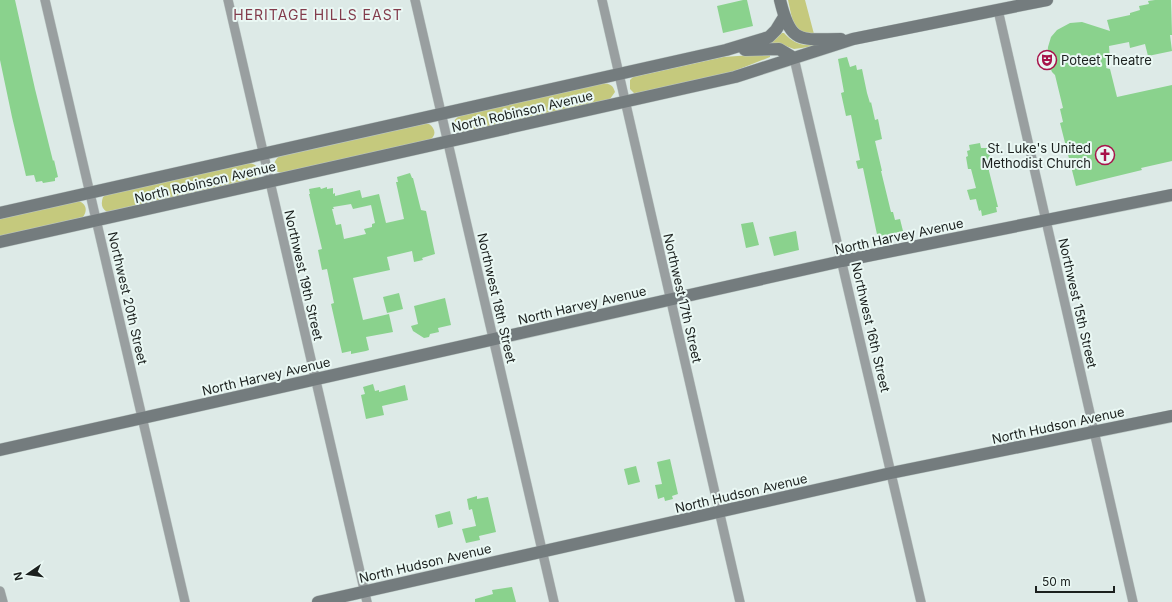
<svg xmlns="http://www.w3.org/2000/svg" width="1172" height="602" font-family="Inter,sans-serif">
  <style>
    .green { fill: #c5c97d }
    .building { fill: #8ad28d; fill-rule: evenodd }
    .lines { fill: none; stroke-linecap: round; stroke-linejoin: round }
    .street-casing { stroke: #bac6c3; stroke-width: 10 }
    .secondary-casing { stroke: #bac6c3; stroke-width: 13 }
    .street { stroke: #999fa0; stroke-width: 9 }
    .secondary { stroke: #747c7e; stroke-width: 12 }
    .labels { text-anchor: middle; stroke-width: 4; stroke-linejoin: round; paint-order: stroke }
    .poi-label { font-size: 13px; fill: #1b201e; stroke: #eaf8f4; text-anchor: start }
    .street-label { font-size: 13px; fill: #1b201e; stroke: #eaf8f4 }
    .neighbourhood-label { font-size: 14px; letter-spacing: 1px; fill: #833c4c; stroke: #eaf8f4 }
  </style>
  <rect width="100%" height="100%" fill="#ddeae7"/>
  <path class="green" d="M788,0H805L814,34L800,33L793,23Z
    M782,33H784C793,43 803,47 816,44V46L794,49L783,45L770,44Z
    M769,54L770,55V57L727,74L635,94L630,89V80L633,77L723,57Z
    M603,83C610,84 613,85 615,92L610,99L463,133L459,132L455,129C453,122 454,119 460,116Z
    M424,124H429C435,128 437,135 430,140L283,173C271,172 272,163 279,156Z
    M249,163C260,165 263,173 254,180L107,212C101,208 101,203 103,197L106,195Z
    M78,201C86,203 88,210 83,217L0,237V219Z"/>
  <path class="building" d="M0,0H15L35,89L53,161L54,160L58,177L55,178V181L43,183L42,181L36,182L34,175L26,176L12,117L0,60Z
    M743,0H747L753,26L723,33L717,6Z
    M1155,0H1171L1172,35H1170L1172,51L1148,56L1145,44L1130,48L1129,42L1109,46L1110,59L1106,68L1110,69L1117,97L1172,85V161L1141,168L1142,170L1076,186L1060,123L1063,122L1060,109L1063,108L1055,75L1052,72L1047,60L1048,47L1051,37L1057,30L1070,23L1082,22L1110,31L1107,20L1130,15V13L1140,10L1139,6L1149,4L1148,1Z
    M847,57L850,67L856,65L857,70L862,69L867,93L870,103L871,102L875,120L878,119L882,139L875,141L882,171H881L891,212H893L895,220L900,219L903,231L890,234V236L878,239L863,168L858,169L856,161L860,160L851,115L846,116L841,93L844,92L838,59Z
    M980,143L981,148H988L993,169L989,170V171L998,207H996L997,212L982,216L981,210L979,211L976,199L970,200L967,190L976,188L971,169H968L966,157L968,156L967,151L970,150L969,145Z
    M410,173L412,178H413L421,210L426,211L435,254L422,258L423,260L414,262L412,251L387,257L390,270L353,278L363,320L389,314L393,332L366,337L369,350L366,351L351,354V351L342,353L331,304L334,303L327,269L322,270L318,250L322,249L309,194H310L309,189L320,187L321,189L327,187V189L333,188V194L335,193V196L360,190L362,198L379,194L386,223L404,219L396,182H398L397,177ZM351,204L353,209L371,205L375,223L372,224V227L364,229L366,234L344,239L341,224L336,225L332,209H334L333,207Z
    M753,222L759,245L746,248L741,224Z
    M796,231L799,250L774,256L769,237Z
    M399,293L403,309L387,313L383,297Z
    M445,298L451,325L438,328L439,332L430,334L429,337L424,338L413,331L411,326L418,324L414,306Z
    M373,384L375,391L379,390V392L405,385L408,400L382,406L384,415L366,419L361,395L365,394L363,387Z
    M670,459L678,494L672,496L673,499L665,501L664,497L658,499L655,485L662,484L657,462Z
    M636,466L640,482L628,485L624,469Z
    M477,496V499L488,497L496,532L479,536L480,540L466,543L462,529L476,526L472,509L469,510L467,499Z
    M450,511L453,524L438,528L435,515Z
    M512,587L516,602H475V599L493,594L492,590Z"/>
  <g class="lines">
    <g class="street-casing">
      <path id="street" d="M45,0L185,602
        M228,0L367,602
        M415,0L554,602
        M602,0L740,602
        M998,10L1133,602
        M794,58L921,602
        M0,591L3,602"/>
    </g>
    <g class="secondary-casing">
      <path id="secondary" d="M780,0C791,45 799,39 841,39
        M745,50L779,49L794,58
        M0,213L726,50L769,37L776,30L784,17
        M0,242L735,77L853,39L1047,0
        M0,450L842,261L1172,195
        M318,602L891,473L1172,416"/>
    </g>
    <use href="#street" class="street"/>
    <use href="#secondary" class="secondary"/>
  </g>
  <defs>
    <g id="theatre-ring" transform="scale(1)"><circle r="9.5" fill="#eaf8f4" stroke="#a7134a" stroke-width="1.5"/><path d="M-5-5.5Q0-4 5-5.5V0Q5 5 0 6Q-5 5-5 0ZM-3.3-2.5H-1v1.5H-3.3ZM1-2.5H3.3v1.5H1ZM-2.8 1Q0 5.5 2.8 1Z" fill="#a7134a"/></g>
    <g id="church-ring" transform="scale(1)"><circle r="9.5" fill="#eaf8f4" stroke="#a7134a" stroke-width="1.5"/><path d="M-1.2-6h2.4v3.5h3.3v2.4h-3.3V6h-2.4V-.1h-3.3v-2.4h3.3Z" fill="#a7134a"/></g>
  </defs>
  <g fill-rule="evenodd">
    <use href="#theatre-ring" x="1047" y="60"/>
    <use href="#church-ring" x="1105" y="155"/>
  </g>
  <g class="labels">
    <g class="poi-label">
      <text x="1061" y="65">Poteet Theatre</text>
      <text x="1091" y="153" text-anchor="end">St. Luke's United<tspan x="1091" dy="15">Methodist Church</tspan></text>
    </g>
    <g class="street-label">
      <text transform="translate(522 111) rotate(-13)" y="5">North Robinson Avenue</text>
      <text transform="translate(205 182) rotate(-13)" y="5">North Robinson Avenue</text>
      <text transform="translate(899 236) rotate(-12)" y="5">North Harvey Avenue</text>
      <text transform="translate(304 275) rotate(77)" y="5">Northwest 19th Street</text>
      <text transform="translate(128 298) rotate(77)" y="5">Northwest 20th Street</text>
      <text transform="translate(497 298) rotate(77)" y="5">Northwest 18th Street</text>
      <text transform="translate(683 298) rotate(77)" y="5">Northwest 17th Street</text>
      <text transform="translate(1078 303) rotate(77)" y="5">Northwest 15th Street</text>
      <text transform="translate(582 305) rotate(-13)" y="5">North Harvey Avenue</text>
      <text transform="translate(871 327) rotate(77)" y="5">Northwest 16th Street</text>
      <text transform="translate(266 376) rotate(-13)" y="5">North Harvey Avenue</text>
      <text transform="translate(1058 425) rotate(-12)" y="5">North Hudson Avenue</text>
      <text transform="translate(741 493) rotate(-13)" y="5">North Hudson Avenue</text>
      <text transform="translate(425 563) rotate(-13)" y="5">North Hudson Avenue</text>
    </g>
    <g class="neighbourhood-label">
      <text x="318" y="20">HERITAGE HILLS EAST</text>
    </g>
  </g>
  <g transform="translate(28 574) rotate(257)" stroke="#eaf8f4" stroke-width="3" paint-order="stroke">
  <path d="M0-3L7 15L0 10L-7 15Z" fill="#1b201e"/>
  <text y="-6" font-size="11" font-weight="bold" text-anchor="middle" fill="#1b201e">N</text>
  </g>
  <path d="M1036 586v6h78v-6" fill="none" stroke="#1b201e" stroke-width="2"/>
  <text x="1042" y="586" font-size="12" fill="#1b201e" stroke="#eaf8f4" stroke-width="3" paint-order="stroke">50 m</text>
</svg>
